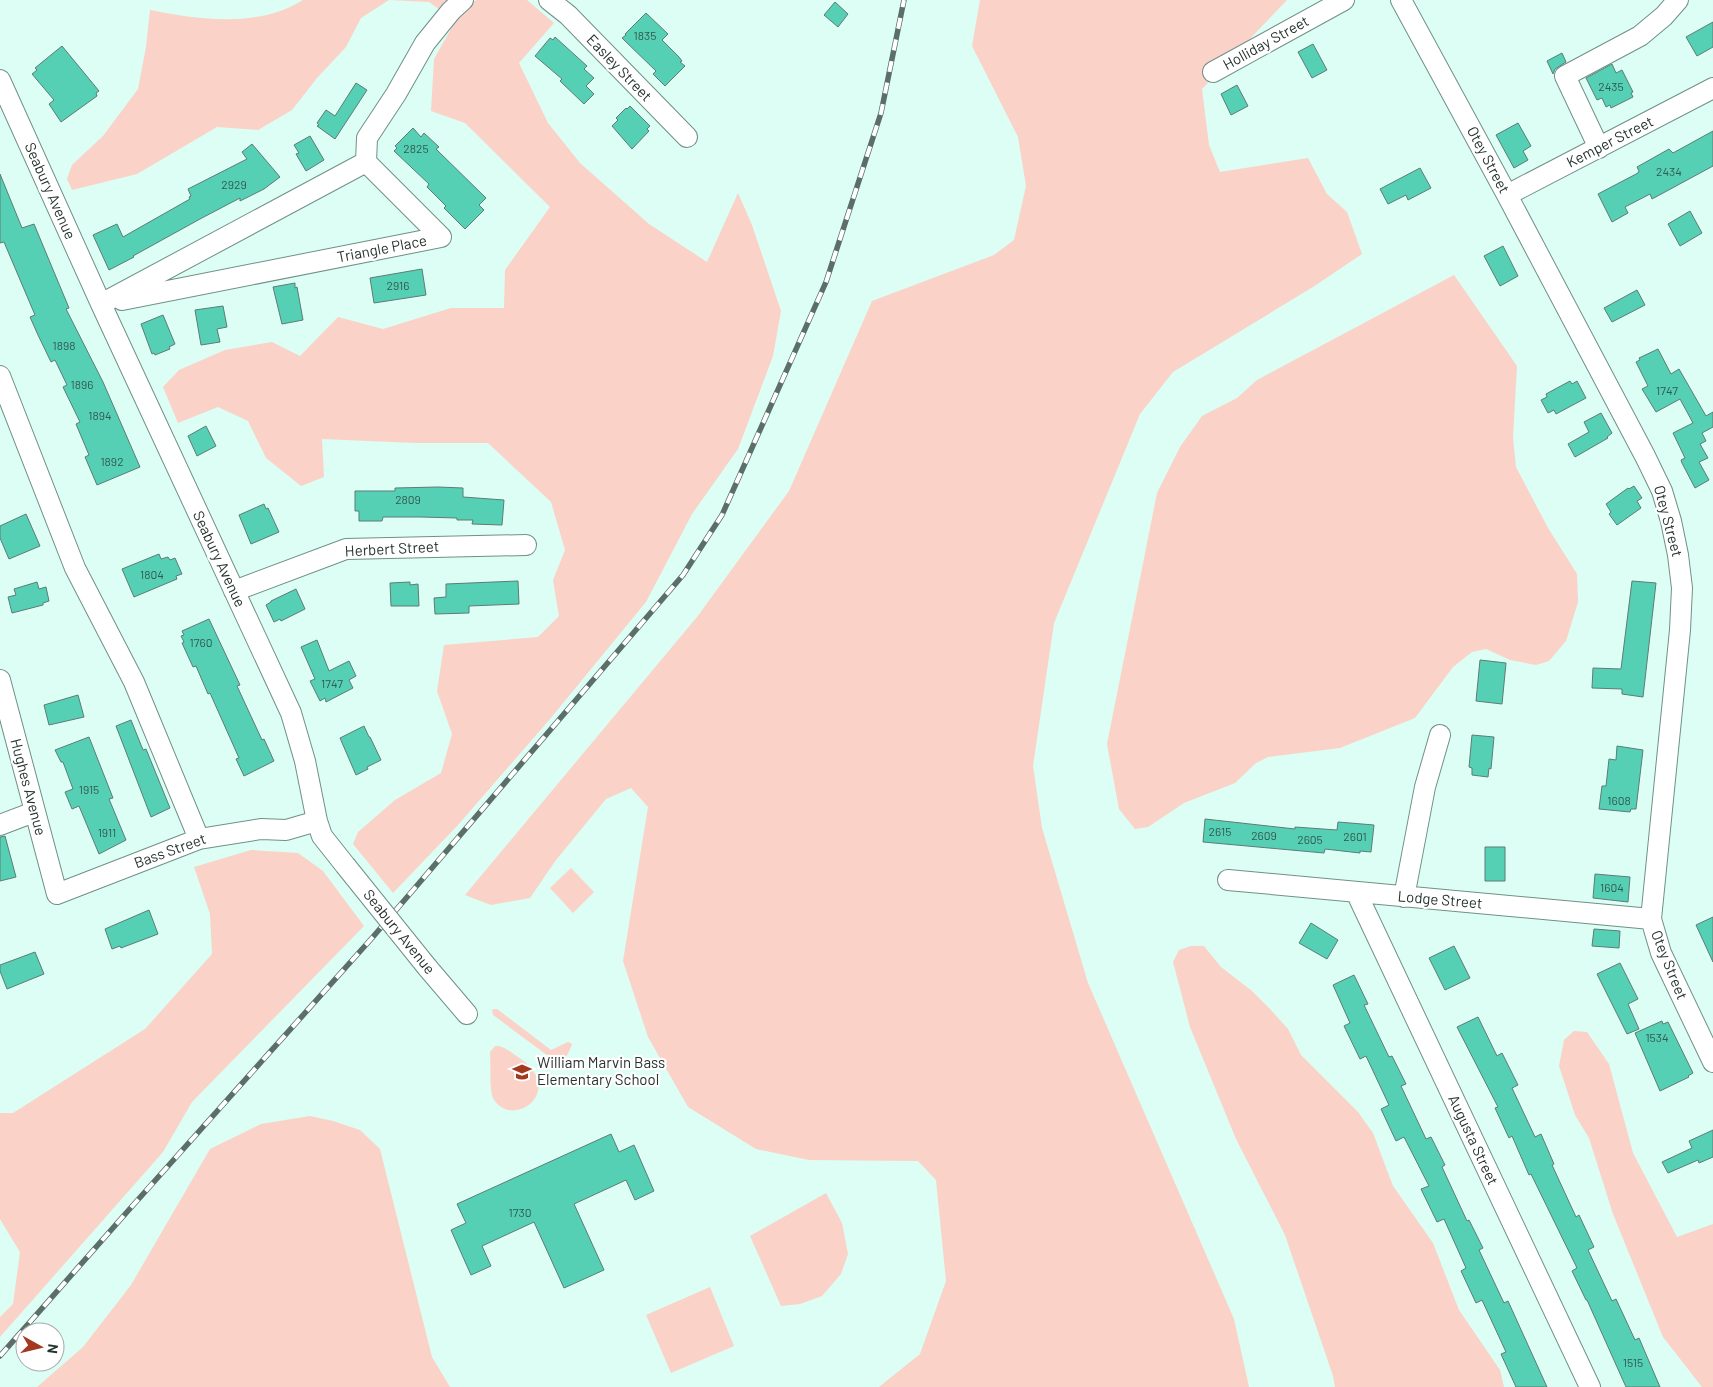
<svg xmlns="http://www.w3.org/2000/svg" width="1713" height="1387" font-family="Barlow,sans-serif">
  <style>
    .green { fill: #fad2c8 }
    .building { fill: #56d0b5; stroke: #5d7c74 }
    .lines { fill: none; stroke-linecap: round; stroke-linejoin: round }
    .minor-casing { stroke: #709087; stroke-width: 22 }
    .minor { stroke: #fff; stroke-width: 20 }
    .rail-casing { stroke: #5b6e68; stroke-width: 5.5 }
    .rail { stroke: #fff; stroke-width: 4; stroke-dasharray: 11; stroke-linecap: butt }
    .minor-bridge-casing { stroke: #709087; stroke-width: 22; stroke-linecap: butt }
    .minor-bridge { stroke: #fff; stroke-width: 20 }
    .labels { text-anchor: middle; stroke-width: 4.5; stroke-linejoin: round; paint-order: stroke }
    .number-label { font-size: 12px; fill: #325a50 }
    .street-label { font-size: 15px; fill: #26332f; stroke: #fff }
    .poi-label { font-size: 15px; fill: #26332f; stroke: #fff; text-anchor: start }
  </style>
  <rect width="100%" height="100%" fill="#dcfef4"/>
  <path class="green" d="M303,0H454L443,12L429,2L389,0L361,18L346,47L317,78L292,110L258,130L217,127L137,174L72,190L67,179L72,165L103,136L138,89L146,47L150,10C199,20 259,28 303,0Z
    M476,0H527L554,23L519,63L548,123L580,163L649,224L707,262L738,193L752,225L781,311L773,356L738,449L692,514L646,602L550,719L458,825L393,893L353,844L358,832L395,800L441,773L452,734L437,691L444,645L538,637L559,616L553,580L565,550L551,502L488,443H415L322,439L324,477L301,486L266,458L248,421L218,407L178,423L163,387L179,370L225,350L272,342L300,356L338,317L383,329L451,308H504L505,270L550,207L465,123L431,111L434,59L459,15Z
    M980,0H1287L1202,89L1209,145L1220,172L1308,158L1327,194L1347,212L1362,254L1313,287L1173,372L1140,414L1054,623L1033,766L1042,828L1088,983L1234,1319L1249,1387H879L920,1354L946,1281L936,1180L918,1161L809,1160L756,1149L688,1107L648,1037L623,961L648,807L631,788L606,799L556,860L530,898L491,905L465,895L697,617L789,491L872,301L994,255L1014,240L1026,186L1018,137L972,46Z
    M1454,275L1517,366L1513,437L1516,467L1548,528L1577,574L1578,602L1566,641L1549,661L1536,665L1510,660L1486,649L1472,652L1453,667L1415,718L1340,748L1268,757L1256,763L1235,783L1184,803L1148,827L1135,829L1119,809L1107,744L1157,493L1180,447L1202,416L1237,398L1257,380Z
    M251,850L298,853L323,871L364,926L192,1102L163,1152L0,1337V1317L13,1304L20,1252L0,1219V1113H13L145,1029L212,954L210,914L194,867Z
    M571,868L594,892L573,913L550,888Z
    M1191,946H1204L1221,967L1252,991L1270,1009L1288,1029L1301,1055L1358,1112L1373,1133L1393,1186L1433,1243L1459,1310L1500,1370L1504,1387H1335L1333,1376L1285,1235L1236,1139L1190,1027L1173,962L1179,950Z
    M493,1009H497L551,1050L568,1042L571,1043L572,1045C568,1053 565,1064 555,1061L493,1015L492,1011Z
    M1574,1031L1587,1032L1609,1064L1633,1153L1677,1237L1713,1224V1387H1702L1663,1337L1613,1214L1589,1138L1575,1115L1559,1066L1564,1040Z
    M495,1046C503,1045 509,1051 515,1055C571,1089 512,1132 493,1098C489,1090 491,1063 490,1052Z
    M310,1116L333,1121L360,1130L380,1149L432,1357L450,1387H37L83,1347L131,1285L210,1149L261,1124Z
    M826,1193L842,1223L848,1254L841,1274L822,1296L800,1304L781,1306L750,1236Z
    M710,1287L734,1346L671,1373L646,1315Z"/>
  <path class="building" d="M835,2L848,14L838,27L824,15Z
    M646,13L668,34L662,40L679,57L682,61L680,62L685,66L665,86L653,74L656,71L622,38L626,35L625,34Z
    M1713,22V47L1697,56L1686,37Z
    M555,37L587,66L584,69L594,78L586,86L594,94L584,104L560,81L562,79L535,56L550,38L553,40Z
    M1313,44L1327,70L1312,78L1298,52Z
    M62,46L99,91L96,93L97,96L61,122L49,104L54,100L32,74L37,70L35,68Z
    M1562,53L1566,62L1555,69L1553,74L1547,61Z
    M1612,64L1616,73L1622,70L1633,92L1631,93L1633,97L1611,108L1610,105L1606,107L1602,98L1597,100L1586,78Z
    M356,83L367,90L335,139L317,126L319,125L317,123L326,110L335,116Z
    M1237,85L1248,106L1231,115L1221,94Z
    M630,106L650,126L647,129L649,131L632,149L612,126L618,120L616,118L626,108L627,109Z
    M1518,123L1531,146L1523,151L1528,160L1514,168L1496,135Z
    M413,128L421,137L424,133L439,147L436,149L486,198L479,205L484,210L465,229L444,208L446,206L427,187L429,184L394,151L397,148L395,146Z
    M1713,131V166L1652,199L1650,194L1625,207L1628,213L1612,222L1598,194L1638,173L1639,171L1637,167L1669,149L1673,153Z
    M310,136L324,160L306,171L296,154L299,153L294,145Z
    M252,144L280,177L264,189L240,201V198L200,219L133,256L134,257L109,270L93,235L117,224L123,237L190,199L189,197L191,196L188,189L247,159L242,152Z
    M1420,168L1431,188L1408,200L1406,195L1388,204L1380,189Z
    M0,174L22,228L34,224L69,308L66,309L103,382L140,467L97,485L85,457L89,455L76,424L80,422L63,387L67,385L55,360L51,362L38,335L30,317L35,315L4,242L0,243Z
    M1690,211L1702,233L1680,246L1668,224Z
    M1503,246L1518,276L1500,286L1484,256Z
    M422,269L426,295L374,303L370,278Z
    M295,283V288L297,287L303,320L282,324L273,287Z
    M1637,290L1645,305L1612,322L1604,308Z
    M223,306L227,327L217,329L220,342L201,345L195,310Z
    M163,315L175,344L169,347L170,349L155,355L154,353L152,354L141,324Z
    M1658,349L1671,374L1679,369L1706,416L1713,412V427L1702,433L1706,441L1700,444L1708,458L1699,462L1709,480L1695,488L1682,463L1681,460L1685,458L1673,433L1693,423L1680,399L1656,412L1642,389L1648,386L1636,362L1640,360L1639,358Z
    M1570,381L1572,384L1577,381L1586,398L1556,414L1554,410L1548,413L1541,400L1547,397L1546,394Z
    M1601,413L1612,433L1607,437L1608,438L1575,457L1568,444L1589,432L1584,422Z
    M206,426L216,446L197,456L188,436Z
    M1634,486L1642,498L1637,501L1641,508L1617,525L1609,514L1611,512L1606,504L1628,488L1629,489Z
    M438,487L463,488V497L504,500L502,525L472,524L473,520H457V518L421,517H383L382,521H359V511H355V491H395V488Z
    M264,504L266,509L268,508L279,532L251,544L239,515Z
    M26,514L40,546L9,559L0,538V526Z
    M159,554L161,559L168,557L170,560L175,558L182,574L176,576L177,579L134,597L122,569Z
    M518,581L519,604L469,606V613L435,614L434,598L446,597V584Z
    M1632,581L1656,583L1643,697L1622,694V689L1592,688L1593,668L1621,669Z
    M37,582L39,589L46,587L49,601L43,603V605L12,613L8,597L16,595L14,589Z
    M410,582V585L418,584L419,606H391L390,583Z
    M296,589L305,609L281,621L280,619L274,622L266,605L271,602V601Z
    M209,619L240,685L237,686L262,740L264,739L274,761L244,776L236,759L239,758L210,693L208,694L196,666L193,667L182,643L184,642L181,636L184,635L182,631Z
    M317,640L329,671L349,661L356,676L349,680L353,688L326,702L325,698L320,701L310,681L315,679L301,647Z
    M1480,660L1506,663L1502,704L1476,701Z
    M78,695L84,717L49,725L44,705Z
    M131,720L143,750L146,749L170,808L151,817L116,726Z
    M364,726L369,737H370L381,760L367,767L368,769L356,775L340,738Z
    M1472,735L1494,737L1491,769L1489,768L1488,777L1472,775V768L1469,767Z
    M89,737L113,798L109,799L126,840L99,854L79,806L72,809L65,792L73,789L63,762H61L55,750Z
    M1617,746L1643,750L1636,809H1631L1630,812L1599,809L1602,786H1606L1609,759L1616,760Z
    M1205,819L1295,829V827L1337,830L1338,822L1374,825L1371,852L1360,851V853L1325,849L1324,853L1203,842Z
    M5,836L16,877L0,881V837Z
    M1485,847H1505V881H1485Z
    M1595,874L1630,877L1628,902L1593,898Z
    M149,910L158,934L121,948L120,946L112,949L105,929Z
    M1713,917V962L1696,925Z
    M1311,923L1338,940L1327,959L1299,943Z
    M1594,929L1620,931L1619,948L1592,946Z
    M1454,946L1470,978L1445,990L1429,958Z
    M35,952L44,974L7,989L0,971V965Z
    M1620,963L1638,999L1628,1004L1639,1029L1627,1034L1597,974Z
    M1354,975L1368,1004L1364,1005L1389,1057L1392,1056L1406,1084L1401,1086L1426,1139L1431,1137L1445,1165L1442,1167L1467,1221L1469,1220L1483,1248L1479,1250L1504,1303L1508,1301L1547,1387H1516L1501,1354L1506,1352L1482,1300L1476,1303L1461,1271L1466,1268L1444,1219L1437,1222L1421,1189L1429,1186L1404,1137L1396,1141L1381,1109L1389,1105L1366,1056L1360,1059L1344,1026L1350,1023L1333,985Z
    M1478,1017L1497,1056L1502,1053L1518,1085L1512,1088L1535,1137L1541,1134L1554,1164L1552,1165L1576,1217L1579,1215L1594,1247L1588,1250L1612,1301L1616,1299L1635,1340L1639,1338L1660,1387H1626L1587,1300H1586L1572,1271L1577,1268L1531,1174L1529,1175L1512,1136L1509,1138L1495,1108L1498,1107L1457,1027Z
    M1662,1021L1663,1024L1668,1022L1693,1073L1688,1076L1689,1077L1660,1091L1635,1033Z
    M1713,1130V1157L1699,1163L1698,1160L1668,1173L1662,1162L1692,1148L1689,1141Z
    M611,1134L619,1152L634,1145L654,1191L635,1200L626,1180L574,1204L604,1270L564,1288L534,1222L482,1246L491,1266L471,1275L451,1230L466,1223L457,1204Z"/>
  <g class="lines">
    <g class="minor-casing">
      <path id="minor" d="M549,0L568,15L687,137
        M1401,0L1507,195L1645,456L1662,491L1671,521L1678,555L1682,588L1680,630L1651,919L1661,953L1713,1062
        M1213,72L1344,0
        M0,80L101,304L291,713L305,761L317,821L322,836L345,865
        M1599,148L1565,76L1640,36L1664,16L1678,0
        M366,162L367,138L396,94L425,43L451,11L463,0
        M1507,195L1713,88
        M122,300L441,237
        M101,304L366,162L441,237
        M0,376L75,568L134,682L199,839
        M234,591L346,549L526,545
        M0,680L57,894L199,839L261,829L286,830L317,821
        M0,825L34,812
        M1228,880L1651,919
        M1356,892L1590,1387
        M1404,897L1425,787L1440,735
        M427,967L467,1014"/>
    </g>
    <use href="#minor" class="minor"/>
    <g class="rail-casing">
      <path id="rail" d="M0,1356L127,1212L372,938L683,575L722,515L826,282L881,113L904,0"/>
    </g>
    <use href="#rail" class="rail"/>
    <g class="minor-bridge-casing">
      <path id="minor-bridge" d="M345,865L427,967"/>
    </g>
    <use href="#minor-bridge" class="minor-bridge"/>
  </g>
  <defs>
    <g id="school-bare" transform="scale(1.5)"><path d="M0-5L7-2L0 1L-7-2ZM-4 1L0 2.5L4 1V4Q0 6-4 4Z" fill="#a33a20" stroke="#fff" stroke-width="2.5" paint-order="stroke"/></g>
  </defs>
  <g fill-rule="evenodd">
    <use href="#school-bare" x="522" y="1072"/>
  </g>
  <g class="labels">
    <g class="number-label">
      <text x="645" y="40">1835</text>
      <text x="1611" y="91">2435</text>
      <text x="416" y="153">2825</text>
      <text x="1669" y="176">2434</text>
      <text x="234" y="189">2929</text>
      <text x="398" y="290">2916</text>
      <text x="64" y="350">1898</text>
      <text x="82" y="389">1896</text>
      <text x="1667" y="395">1747</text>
      <text x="100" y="420">1894</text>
      <text x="112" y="466">1892</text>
      <text x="408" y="504">2809</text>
      <text x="152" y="579">1804</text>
      <text x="201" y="647">1760</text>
      <text x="332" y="688">1747</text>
      <text x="89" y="794">1915</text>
      <text x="1619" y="805">1608</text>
      <text x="1220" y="836">2615</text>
      <text x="107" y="837">1911</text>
      <text x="1264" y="840">2609</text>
      <text x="1355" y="841">2601</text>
      <text x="1310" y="844">2605</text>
      <text x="1612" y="892">1604</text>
      <text x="1657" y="1042">1534</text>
      <text x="520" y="1217">1730</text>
      <text x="1633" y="1367">1515</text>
    </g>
    <g class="street-label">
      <text transform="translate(1266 43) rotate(-29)" y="5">Holliday Street</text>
      <text transform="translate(619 68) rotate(46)" y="5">Easley Street</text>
      <text transform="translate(1610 142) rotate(-27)" y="5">Kemper Street</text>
      <text transform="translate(1488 160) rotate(62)" y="5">Otey Street</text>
      <text transform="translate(50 191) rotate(66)" y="5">Seabury Avenue</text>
      <text transform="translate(382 249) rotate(-11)" y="5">Triangle Place</text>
      <text transform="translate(1668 521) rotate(75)" y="5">Otey Street</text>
      <text transform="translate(392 549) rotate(-3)" y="5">Herbert Street</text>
      <text transform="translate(219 559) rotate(65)" y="5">Seabury Avenue</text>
      <text transform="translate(28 787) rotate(75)" y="5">Hughes Avenue</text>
      <text transform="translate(170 851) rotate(-20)" y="5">Bass Street</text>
      <text transform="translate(1440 900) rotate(5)" y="5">Lodge Street</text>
      <text transform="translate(399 932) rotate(51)" y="5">Seabury Avenue</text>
      <text transform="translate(1669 965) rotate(68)" y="5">Otey Street</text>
      <text transform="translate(1473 1140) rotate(65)" y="5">Augusta Street</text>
    </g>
    <g class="poi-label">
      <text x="537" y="1068">William Marvin Bass<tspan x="537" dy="17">Elementary School</tspan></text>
    </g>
  </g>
  <g transform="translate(40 1347) rotate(98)"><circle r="24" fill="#ffffff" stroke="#a8adac"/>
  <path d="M0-4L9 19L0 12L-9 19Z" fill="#a33a20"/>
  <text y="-8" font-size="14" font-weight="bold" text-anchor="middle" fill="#26332f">N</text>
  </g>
</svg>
